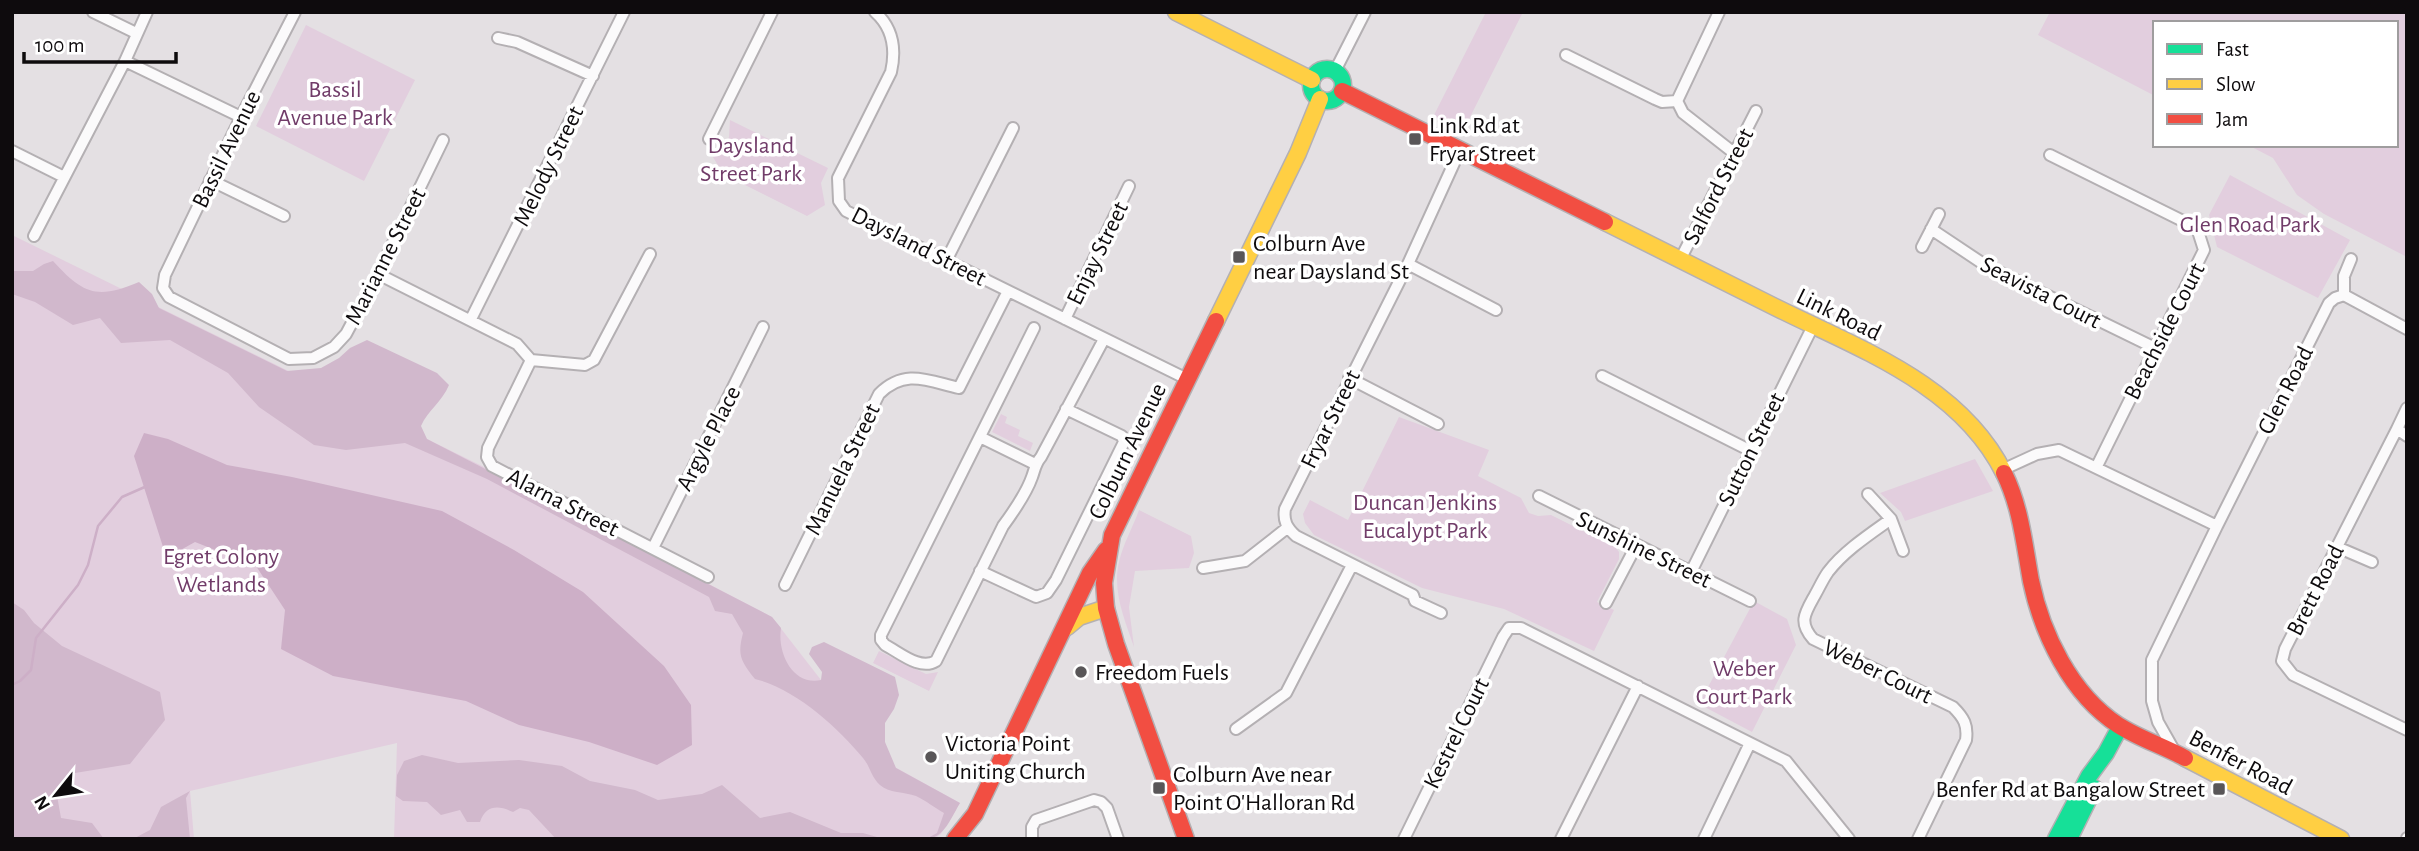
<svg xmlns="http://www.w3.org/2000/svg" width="2419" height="851" font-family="'Alegreya Sans',sans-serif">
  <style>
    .green { fill: #e2cede }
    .forest { fill: #d1b8cc }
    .water { fill: #cdafc7 }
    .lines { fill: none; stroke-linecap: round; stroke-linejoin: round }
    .stream { stroke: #cdafc7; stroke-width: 2.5 }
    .street-casing { stroke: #b4b0b3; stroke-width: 14 }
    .fast-casing { stroke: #b4b0b3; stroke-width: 19 }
    .slow-casing { stroke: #b4b0b3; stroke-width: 19 }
    .jam-casing { stroke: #b4b0b3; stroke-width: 19 }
    .street { stroke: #fbfafb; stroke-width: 10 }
    .fast { stroke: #16e098; stroke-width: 16 }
    .slow { stroke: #ffcf43; stroke-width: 16 }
    .jam { stroke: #f24e42; stroke-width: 16 }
    .poi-dot { fill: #595658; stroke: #fff; stroke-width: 2.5 }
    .labels { text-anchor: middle; stroke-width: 7; stroke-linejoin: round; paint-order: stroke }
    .park-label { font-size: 24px; fill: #713c69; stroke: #fff }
    .poi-label { font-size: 24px; fill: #0e0b0d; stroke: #fff; text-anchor: start }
    .street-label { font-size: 24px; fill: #0e0b0d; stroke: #fff }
  </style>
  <rect width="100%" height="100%" fill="#e4e0e3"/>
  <path class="green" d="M1486,12H1523L1463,131L1433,117Z
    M2050,12H2407V257L2324,214L2297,195L2273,158L2248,145H2396V23H2155V96L2038,35Z
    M306,25L415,80L364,181L256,126Z
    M730,120L828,168L821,183L825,205L807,216L723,174L713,157L722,154L729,137Z
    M2230,175L2350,240L2318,298L2217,247L2209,215Z
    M12,235L482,466L772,617L884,761L960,803L941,834L934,839H394L397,743L190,791L194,839H12Z
    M1001,414L1007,417L1005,423L1020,430L1018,436L1033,443L1030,451L992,432Z
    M1399,417L1489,450L1478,476L1521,498L1529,513L1538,516L1551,515L1615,547L1619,552V559L1597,602L1614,610L1594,651L1504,609L1422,588L1314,535L1305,523L1303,514L1310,500L1348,520Z
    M1975,459L1993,491L1905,521L1901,512L1880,493Z
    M1139,510L1191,536L1194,553L1189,568L1135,571L1129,607L1134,647C1125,621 1112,591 1119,562C1123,544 1133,527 1139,510Z
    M1754,601L1787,619L1796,645L1752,732L1699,704Z
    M879,651L926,674L938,672L929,691L873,663Z"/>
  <path class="forest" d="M53,261C83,294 97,300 139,282L152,294L159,308L287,371L321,368L339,358L350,348L367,340L437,373L449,385C442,402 428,410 421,426L427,439L772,617L781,628C777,652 792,686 821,680L822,672L809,654L812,647L824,642L895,677L899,695L894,709L885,723V742L896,768L960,803C952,816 944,839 926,839L937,833L944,813C935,808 925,800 916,796C905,792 888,793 880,785C871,777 870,766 863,758C838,727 794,688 755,679C741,661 737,656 743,633L732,614L715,611L709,597L487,479L405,443L346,450L314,445L259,407L228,373L170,340L121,343L100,318L73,325L35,302L12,294V271H33L44,264Z
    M12,602L24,610L34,623L62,646L160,692L165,720L130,764L75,773L56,790L61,818L92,823L104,839L12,837Z
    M422,755L458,763L519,760L562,766L590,781L635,790L658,800L702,794L722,785L760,818L790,812L841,833H863L884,839H556L529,810L520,808L513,812C498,805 486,805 480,822H467L460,810L441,815L427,802L403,801L396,796L397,775L404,761Z
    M190,791L186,798L190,839H133L150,830L161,807Z"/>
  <path class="water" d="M144,433L168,439L227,465L292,477L442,511L514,550L583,592L664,666L691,705L692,745L657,765L589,742L519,725L466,701L333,676L281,649L285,610L256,566L195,542L177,552L164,550L134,456Z"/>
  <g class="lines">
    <path class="stream" d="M12,685L20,681L31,670L36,638L78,585L88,565L98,526L122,497L147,486"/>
    <g class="street-casing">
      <path id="street" d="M93,12L136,33
        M295,12L241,117L165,275L163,288L169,297L289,359L313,358L334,347L346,334L378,274L443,140
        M875,12C893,28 896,50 891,72L838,178L839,201L846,211L1187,379
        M498,38L517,42L593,76
        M1566,55L1655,99L1662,102L1677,101L1683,113L1734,153
        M125,61L241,117
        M1335,71L1365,12
        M1677,101L1719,12
        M709,139L772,12
        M12,151L64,177
        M2050,155L2197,228L2204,250L2097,466
        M210,180L284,216
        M1931,229L1985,265L2155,348
        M34,236L125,61L147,12
        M1922,247L1939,214
        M1680,260L1756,111
        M946,261L1013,128
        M1408,264L1496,310
        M378,274L517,344L531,360L488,448L487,457L492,466L708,577
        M2344,295L2407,329
        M471,319L624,12
        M1065,319L1129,186
        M1034,328L881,635V640L885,645C899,652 920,671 936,661L1003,526C1014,511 1026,494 1032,477C1035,469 1035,464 1041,457L1104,339
        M531,360L585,365L594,360L650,254
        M1602,376L1749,450
        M1349,378L1438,424
        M2407,408L2397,429L2407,436
        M2397,429L2285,649L2282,661L2293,675L2407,730
        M980,437L1035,464
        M2002,470L2037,454L2059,450L2217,526L2152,660V701L2158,722L2175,752
        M1868,494L1891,519L1903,551
        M1539,496L1750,601
        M1891,519C1870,534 1844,551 1828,572C1823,579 1819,588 1815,595C1805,613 1798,622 1813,639L1953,707C1964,718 1968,725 1966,740L1918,839
        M2217,526L2329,303L2335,298L2344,295V276L2351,259
        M2337,547L2372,562
        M653,548L763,327
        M1203,568L1245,561L1287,528
        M980,571L1036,597L1047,593L1056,580L1124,442L1122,436L1066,409
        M1691,572L1813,326
        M785,585L879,394C905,368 928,381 959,388L1008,291
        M1606,603L1636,546
        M1441,613L1415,601L1413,595L1296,536C1287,528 1283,521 1285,509L1408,264L1460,150
        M1236,729L1286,693L1352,565
        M1032,839V827L1036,820L1094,800L1101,802L1107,808L1118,839
        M1404,839L1503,637L1509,628H1521L1786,761L1849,839
        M1561,839L1638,686
        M1704,839L1750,743
        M2407,839V838"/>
    </g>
    <g class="fast-casing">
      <path id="fast" d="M1311 85a16 16 0 1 1 32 0a16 16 0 1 1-32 0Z
        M2056,839L2089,776L2106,753L2120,727
        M2069,839L2094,788"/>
    </g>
    <g class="slow-casing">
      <path id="slow" d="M1176,12L1312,80
        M1605,222C1663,251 1722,280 1781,310C1862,350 1961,386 2004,473
        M1216,321L1298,153L1320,99
        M1067,627L1079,617L1106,608
        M2185,758L2341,839"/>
    </g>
    <g class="jam-casing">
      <path id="jam" d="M1342,91L1605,222
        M2004,473C2021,508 2024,543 2031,581C2042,634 2071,694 2118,725C2138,738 2163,746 2185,758
        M955,839L975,814L1090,573L1106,550
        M1186,839L1116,644L1106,608L1104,583L1112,535L1216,321"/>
    </g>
    <use href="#street" class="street"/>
    <use href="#fast" class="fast"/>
    <use href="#slow" class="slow"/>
    <use href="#jam" class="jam"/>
  </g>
  <g class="poi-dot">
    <rect x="1408" y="132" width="14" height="14" rx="3.5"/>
    <rect x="1232" y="250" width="14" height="14" rx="3.5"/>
    <circle cx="1081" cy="672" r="7"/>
    <circle cx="931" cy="757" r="7"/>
    <rect x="1152" y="781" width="14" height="14" rx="3.5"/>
    <rect x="2212" y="782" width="14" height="14" rx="3.5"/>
  </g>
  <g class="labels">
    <g class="park-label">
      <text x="335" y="97">Bassil<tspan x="335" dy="28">Avenue Park</tspan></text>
      <text x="751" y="153">Daysland<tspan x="751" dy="28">Street Park</tspan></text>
      <text x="2250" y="232">Glen Road Park</text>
      <text x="1425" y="510">Duncan Jenkins<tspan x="1425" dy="28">Eucalypt Park</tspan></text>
      <text x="221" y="564">Egret Colony<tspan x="221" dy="28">Wetlands</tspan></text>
      <text x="1744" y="676">Weber<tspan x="1744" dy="28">Court Park</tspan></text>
    </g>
    <g class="poi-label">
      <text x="1429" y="133">Link Rd at<tspan x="1429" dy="28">Fryar Street</tspan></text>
      <text x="1253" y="251">Colburn Ave<tspan x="1253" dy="28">near Daysland St</tspan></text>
      <text x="1095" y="680">Freedom Fuels</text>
      <text x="945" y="751">Victoria Point<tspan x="945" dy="28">Uniting Church</tspan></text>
      <text x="1173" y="782">Colburn Ave near<tspan x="1173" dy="28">Point O'Halloran Rd</tspan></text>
      <text x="2205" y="797" text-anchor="end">Benfer Rd at Bangalow Street</text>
    </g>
    <g class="street-label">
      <text transform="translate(226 149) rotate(-64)" y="8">Bassil Avenue</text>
      <text transform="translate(548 166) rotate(-64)" y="8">Melody Street</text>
      <text transform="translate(1718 186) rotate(-63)" y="8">Salford Street</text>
      <text transform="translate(919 246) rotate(27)" y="8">Daysland Street</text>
      <text transform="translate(1097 253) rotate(-64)" y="8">Enjay Street</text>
      <text transform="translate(385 256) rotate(-63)" y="8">Marianne Street</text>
      <text transform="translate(2041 292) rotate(27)" y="8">Seavista Court</text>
      <text transform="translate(1839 314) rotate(26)" y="8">Link Road</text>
      <text transform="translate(2164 331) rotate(-63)" y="8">Beachside Court</text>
      <text transform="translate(2285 390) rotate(-63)" y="8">Glen Road</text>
      <text transform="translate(1330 419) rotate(-64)" y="8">Fryar Street</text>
      <text transform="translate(708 438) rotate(-63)" y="8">Argyle Place</text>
      <text transform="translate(1751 449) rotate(-64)" y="8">Sutton Street</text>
      <text transform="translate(1127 451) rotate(-64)" y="8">Colburn Avenue</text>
      <text transform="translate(842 469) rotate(-64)" y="8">Manuela Street</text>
      <text transform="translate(563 502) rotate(27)" y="8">Alarna Street</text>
      <text transform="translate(1644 549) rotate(26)" y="8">Sunshine Street</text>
      <text transform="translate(2315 590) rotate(-63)" y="8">Brett Road</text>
      <text transform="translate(1878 671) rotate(26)" y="8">Weber Court</text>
      <text transform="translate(1456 733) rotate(-64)" y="8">Kestrel Court</text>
      <text transform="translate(2241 762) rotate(28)" y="8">Benfer Road</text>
    </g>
  </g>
  <rect width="2419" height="851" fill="none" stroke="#0e0b0d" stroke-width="28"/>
  <rect x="2153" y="21" width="245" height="126" fill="#ffffff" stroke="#9f9d9e" stroke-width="2"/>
  <rect x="2167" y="44" width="35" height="10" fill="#16e098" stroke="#9f9d9e" stroke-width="2"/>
  <text x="2216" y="56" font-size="21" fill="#0e0b0d">Fast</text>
  <rect x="2167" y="79" width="35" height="10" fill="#ffcf43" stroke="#9f9d9e" stroke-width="2"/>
  <text x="2216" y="91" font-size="21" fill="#0e0b0d">Slow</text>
  <rect x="2167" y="114" width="35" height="10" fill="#f24e42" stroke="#9f9d9e" stroke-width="2"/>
  <text x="2216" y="126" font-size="21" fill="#0e0b0d">Jam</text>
  <g transform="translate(56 795) rotate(240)" stroke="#ffffff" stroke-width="5" paint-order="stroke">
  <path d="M0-5L12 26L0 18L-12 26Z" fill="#0e0b0d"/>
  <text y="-10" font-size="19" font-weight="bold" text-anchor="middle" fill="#0e0b0d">N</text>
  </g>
  <path d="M24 52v10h152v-10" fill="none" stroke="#0e0b0d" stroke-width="3.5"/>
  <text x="35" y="52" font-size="21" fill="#0e0b0d" stroke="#ffffff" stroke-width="5" paint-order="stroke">100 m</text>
</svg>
